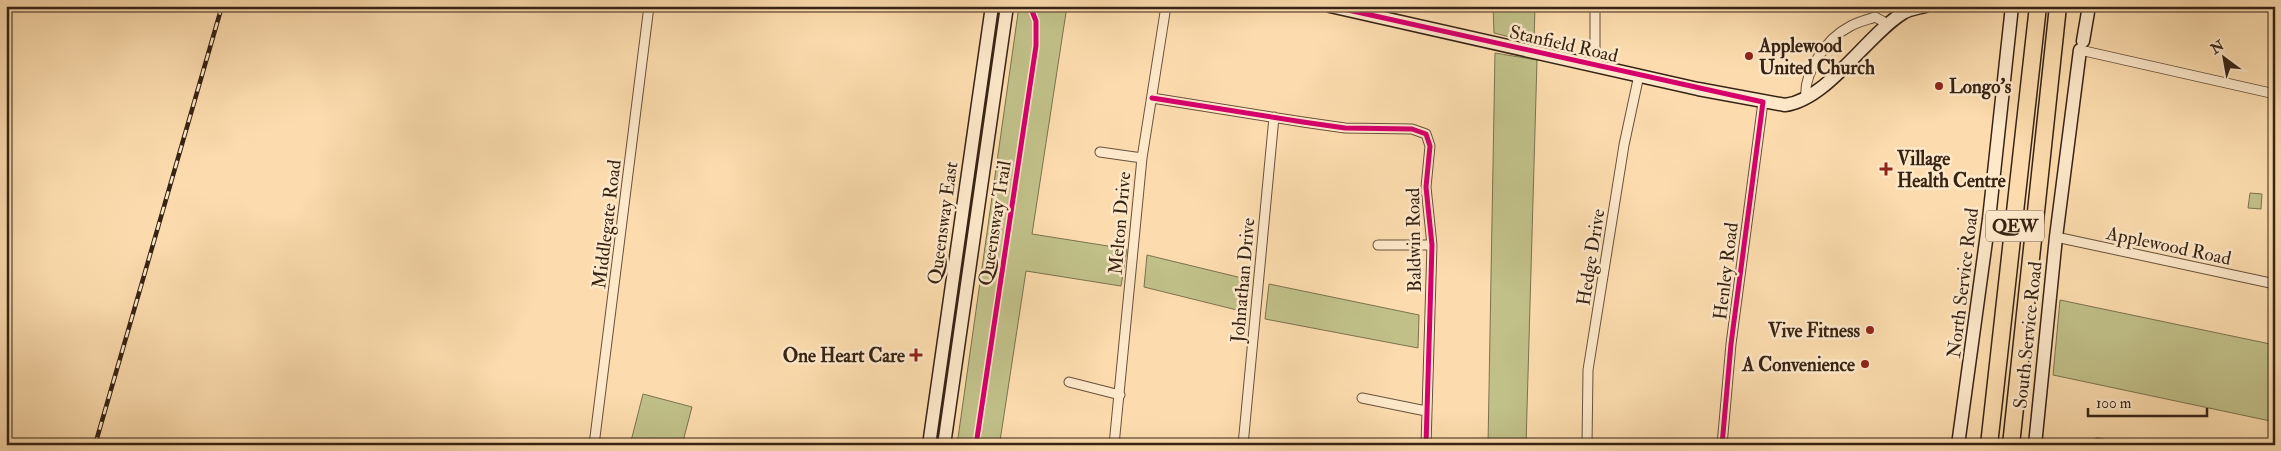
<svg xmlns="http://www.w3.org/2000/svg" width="2281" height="451" font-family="'IM FELL Double Pica',serif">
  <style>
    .green { fill: #c1c089; stroke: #7c724e }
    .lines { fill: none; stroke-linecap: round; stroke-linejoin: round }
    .street-casing { stroke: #68513a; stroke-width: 11 }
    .secondary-casing { stroke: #372314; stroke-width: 15 }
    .highway-casing { stroke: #372314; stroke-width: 19 }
    .street { stroke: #fde8ca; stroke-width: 9 }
    .secondary { stroke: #fde8ca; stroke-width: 12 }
    .highway { stroke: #fcdcae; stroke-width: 16 }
    .rail-casing { stroke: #372314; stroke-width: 4.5 }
    .rail { stroke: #fde8ca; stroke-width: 2.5; stroke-dasharray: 8; stroke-linecap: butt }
    .cycleway-casing { stroke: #fde8ca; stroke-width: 8 }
    .cycleway { stroke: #d6006c; stroke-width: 5 }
    .poi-dot { fill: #8f2418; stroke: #fde8ca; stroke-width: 2 }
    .labels { text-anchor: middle; stroke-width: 5; stroke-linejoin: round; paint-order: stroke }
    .shield { fill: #fde8ca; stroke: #725e4b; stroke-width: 1 }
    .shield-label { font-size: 18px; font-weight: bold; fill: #372314 }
    .street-label { font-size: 19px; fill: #372314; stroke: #fde8ca }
    .poi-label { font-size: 19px; font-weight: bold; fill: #372314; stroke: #fde8ca; text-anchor: start }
  </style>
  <rect width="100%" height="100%" fill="#fcdcae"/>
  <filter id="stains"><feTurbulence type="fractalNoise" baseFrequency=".004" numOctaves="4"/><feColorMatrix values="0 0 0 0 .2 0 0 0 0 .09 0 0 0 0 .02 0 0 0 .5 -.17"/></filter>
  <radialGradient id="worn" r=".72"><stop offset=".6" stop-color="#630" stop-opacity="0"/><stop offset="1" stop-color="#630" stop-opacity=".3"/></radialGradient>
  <path class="green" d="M1019,6H1067L1032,234L1127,249L1121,286L1026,271L1000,441L1009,445H957Z
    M1493,6H1535L1534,43L1494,33Z
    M1495,53L1537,60L1526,445H1488Z
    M2250,193L2262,194L2261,209L2248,208Z
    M1147,255L1246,279L1241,311L1144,287Z
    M1269,284L1419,315L1418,348L1265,319Z
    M2060,300L2275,345V422L2053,375Z
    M643,394L692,407L682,445H630Z"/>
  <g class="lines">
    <g class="street-casing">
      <path id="street" d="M1595,6V65
        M2080,50L2275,94
        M1152,98L1303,122L1345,128L1412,129L1426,134L1430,146L1426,187L1432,245L1426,445
        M1806,98C1803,73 1827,38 1849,27C1857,22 1867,20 1875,17L1888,24
        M1100,152L1142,158
        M2056,237L2275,284
        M1378,245H1432
        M1069,382L1120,395
        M1362,398L1426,411
        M2098,443L2107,445
        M594,445L649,6
        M1114,445L1142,158L1166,6
        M1243,445L1274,117
        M1587,445L1588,370L1624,145L1639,75
        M1722,445L1731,344L1763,102"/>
    </g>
    <g class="secondary-casing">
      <path id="secondary" d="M1330,6L1698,89L1785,105C1827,100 1867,35 1903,13C1909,9 1918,8 1925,6
        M2083,41L2089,6
        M929,445L992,6
        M944,445L1007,6
        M1958,445L1989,219L2012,6
        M2035,445L2056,237L2080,50"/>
    </g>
    <g class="highway-casing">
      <path id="highway" d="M1989,445L2038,6
        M2011,445L2058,6"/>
    </g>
    <use href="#street" class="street"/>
    <use href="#secondary" class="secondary"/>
    <use href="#highway" class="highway"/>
    <g class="rail-casing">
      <path id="rail" d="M95,445L222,6"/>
    </g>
    <use href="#rail" class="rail"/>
    <g class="cycleway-casing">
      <path id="cycleway" d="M1330,6L1763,102L1731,344L1722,445
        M1152,98L1303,122L1345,128L1412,129L1426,134L1430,146L1426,187L1432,245L1426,445
        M976,445L1036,46V21L1030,6"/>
    </g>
    <use href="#cycleway" class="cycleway"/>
  </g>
  <g class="poi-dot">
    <circle cx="1749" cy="56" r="5"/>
    <circle cx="1939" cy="86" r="5"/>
    <path d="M1883.5 161.5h5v5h5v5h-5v5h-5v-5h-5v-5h5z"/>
    <circle cx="1870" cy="330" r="5"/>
    <path d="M913.5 347.5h5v5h5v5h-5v5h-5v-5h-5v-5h5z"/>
    <circle cx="1865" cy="364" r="5"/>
  </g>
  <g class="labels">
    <rect class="shield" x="1986" y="210.5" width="58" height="31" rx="4"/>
    <g class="shield-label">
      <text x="2015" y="232">QEW</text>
    </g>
    <g class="street-label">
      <text transform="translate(1564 43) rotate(13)" y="7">Stanfield Road</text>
      <text transform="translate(942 223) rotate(-82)" y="7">Queensway East</text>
      <text transform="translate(994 223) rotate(-81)" y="7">Queensway Trail</text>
      <text transform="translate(1119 223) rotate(-85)" y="7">Melton Drive</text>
      <text transform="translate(606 224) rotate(-83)" y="7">Middlegate Road</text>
      <text transform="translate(1413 240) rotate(-91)" y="7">Baldwin Road</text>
      <text transform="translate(2169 245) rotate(12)" y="7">Applewood Road</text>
      <text transform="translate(1590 257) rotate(-81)" y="7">Hedge Drive</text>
      <text transform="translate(1725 271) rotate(-83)" y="7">Henley Road</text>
      <text transform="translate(1242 280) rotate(-85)" y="7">Johnathan Drive</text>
      <text transform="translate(1962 283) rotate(-83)" y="7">North Service Road</text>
      <text transform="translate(2027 335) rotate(-84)" y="7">South Service Road</text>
    </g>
    <g class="poi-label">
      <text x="1759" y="52">Applewood<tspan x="1759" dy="22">United Church</tspan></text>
      <text x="1949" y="93">Longo's</text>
      <text x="1897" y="165">Village<tspan x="1897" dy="22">Health Centre</tspan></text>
      <text x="1860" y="337" text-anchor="end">Vive Fitness</text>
      <text x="905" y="362" text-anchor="end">One Heart Care</text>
      <text x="1855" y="371" text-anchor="end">A Convenience</text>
    </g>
  </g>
  <rect width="2281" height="451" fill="none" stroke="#fcdcae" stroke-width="25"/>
  <rect x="8" y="8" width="2266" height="436" fill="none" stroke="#372314" stroke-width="2.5"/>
  <rect x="12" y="12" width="2256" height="426" fill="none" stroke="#372314"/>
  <g transform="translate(2224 58) rotate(328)" stroke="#fde8ca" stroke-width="4" paint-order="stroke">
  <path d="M0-4L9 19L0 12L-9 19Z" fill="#372314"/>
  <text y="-8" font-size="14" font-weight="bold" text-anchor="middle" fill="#372314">N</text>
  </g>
  <path d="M2088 408v8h119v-8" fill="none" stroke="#372314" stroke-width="2.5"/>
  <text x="2096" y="408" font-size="15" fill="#372314" stroke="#fde8ca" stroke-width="4" paint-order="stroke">100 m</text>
  <rect width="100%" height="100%" filter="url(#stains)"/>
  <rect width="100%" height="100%" fill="url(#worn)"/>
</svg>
